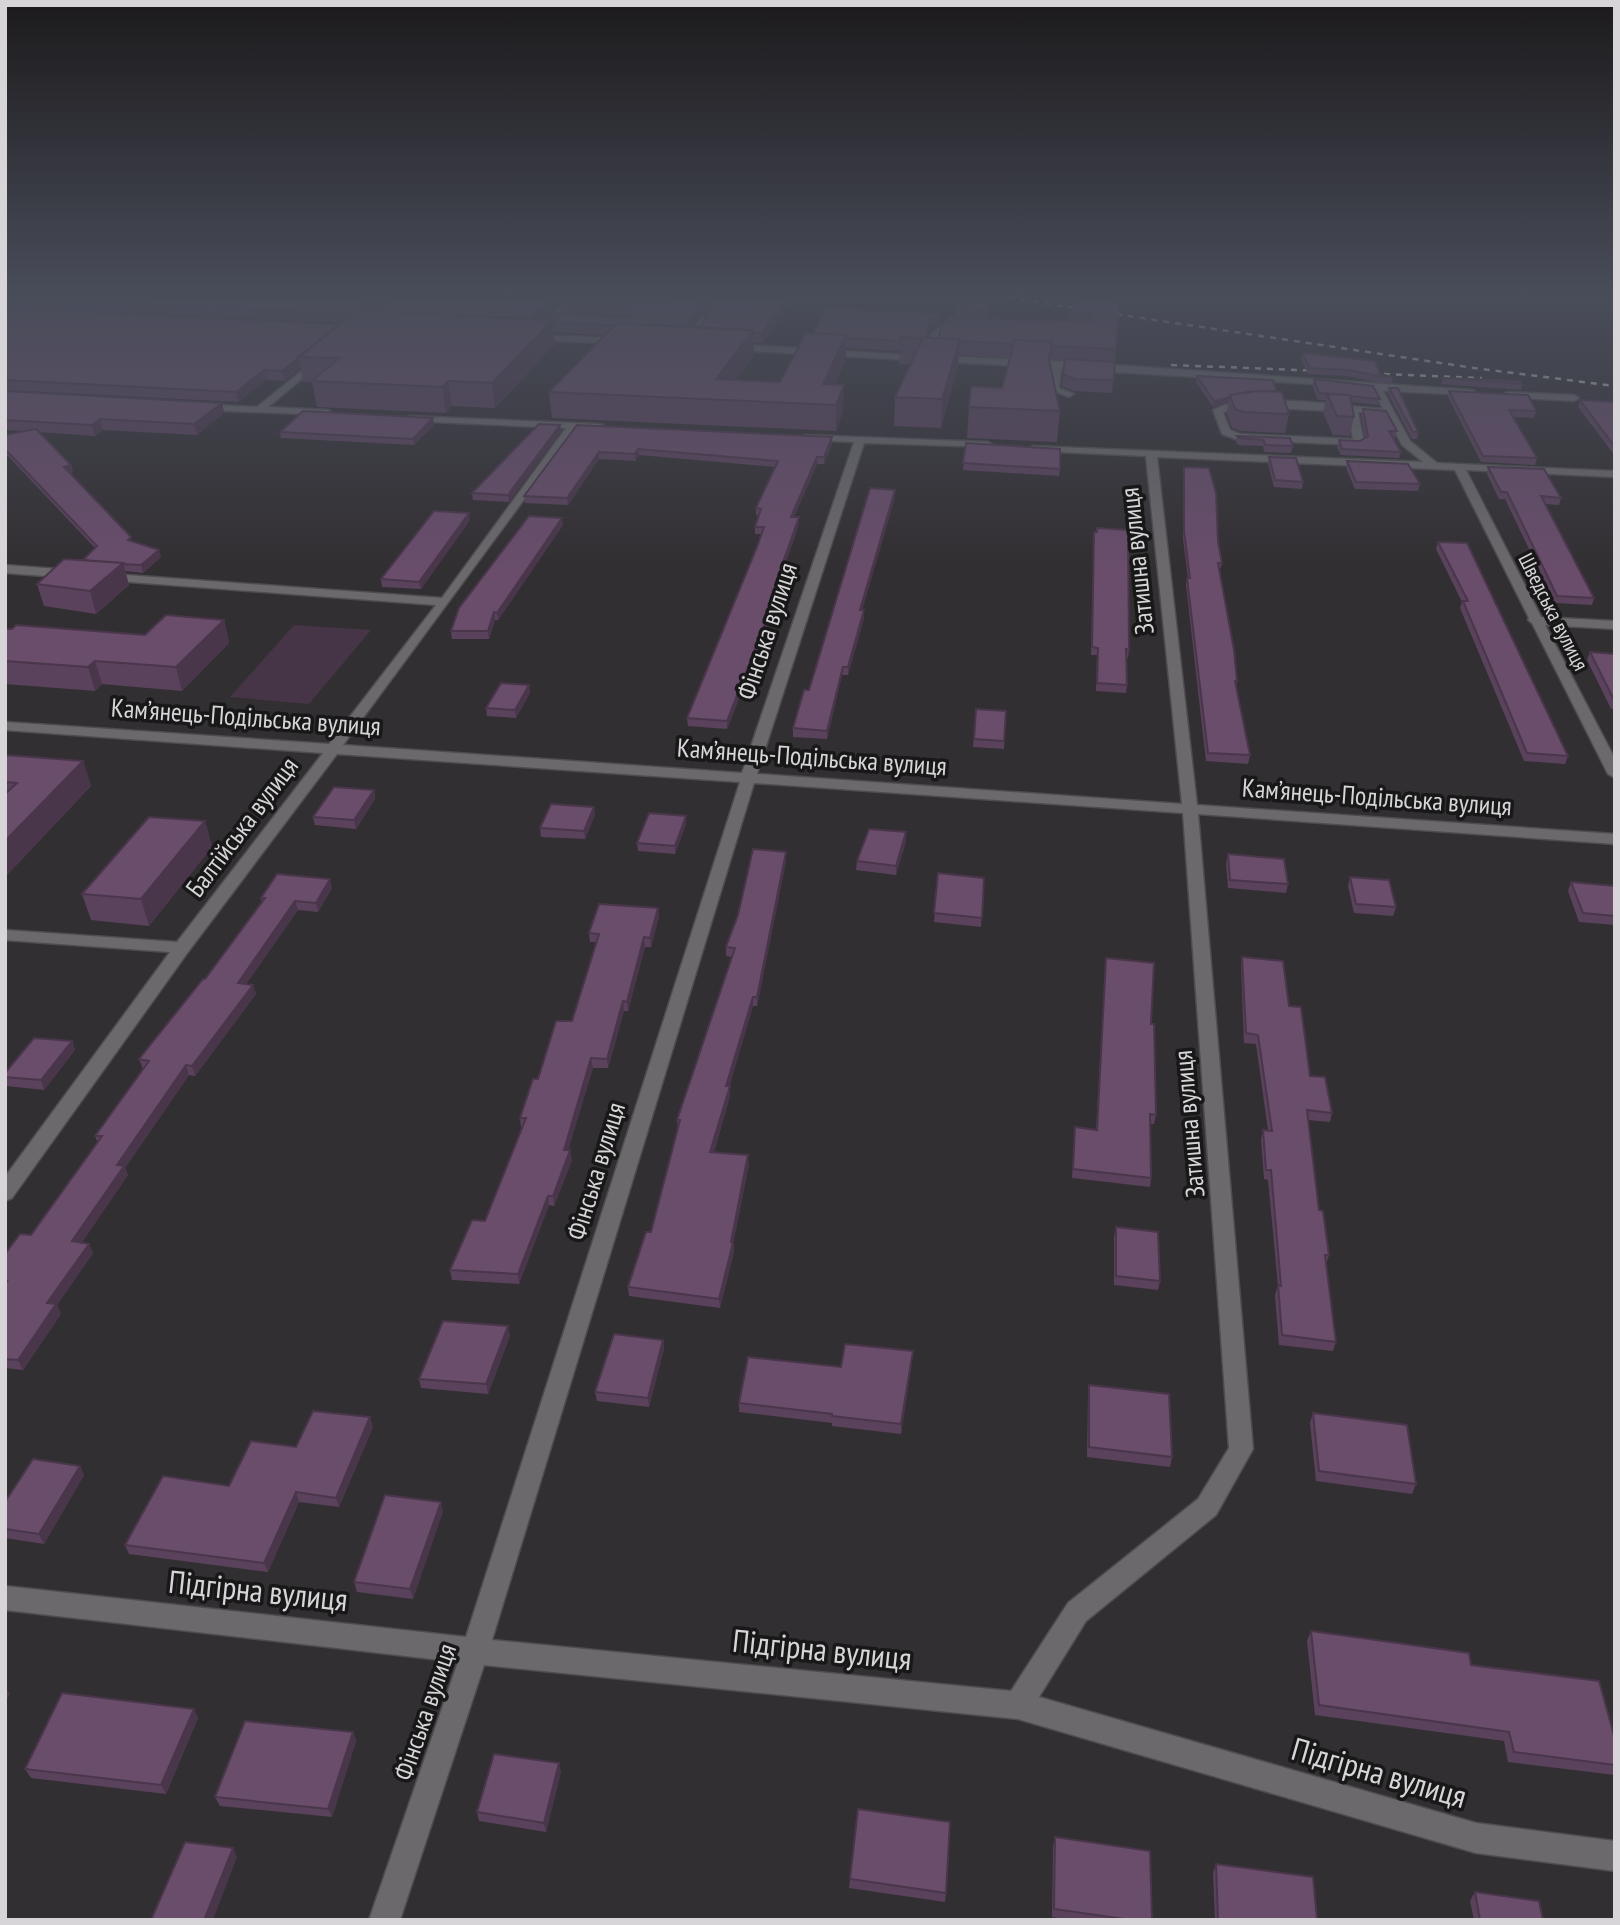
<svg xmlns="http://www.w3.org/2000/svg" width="1620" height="1925" font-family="'PT Sans Narrow',sans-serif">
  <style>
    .green { fill: #463547 }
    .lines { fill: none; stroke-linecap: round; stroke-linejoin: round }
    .minor-casing { stroke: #4f4c4f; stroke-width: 3 }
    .minor { fill: #6c696c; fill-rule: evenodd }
    .rail { stroke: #c4c2c5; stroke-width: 2.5; stroke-dasharray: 6 6; stroke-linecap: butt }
    .wall { fill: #5a425c; fill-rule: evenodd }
    .shaded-wall { fill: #4a364b }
    .building { fill: #694d6b; stroke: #4a364b; stroke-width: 2 }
    .labels { text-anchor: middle; stroke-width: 7; stroke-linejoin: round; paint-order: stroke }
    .far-street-label { font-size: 21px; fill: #d7d5d8; stroke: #191819 }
    .street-label { font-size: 26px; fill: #d7d5d8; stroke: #191819 }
    .near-street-label { font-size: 32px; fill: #d7d5d8; stroke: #191819 }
  </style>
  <rect width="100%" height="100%" fill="#322f32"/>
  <path class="green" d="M294,625L371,630L309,704L230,697Z"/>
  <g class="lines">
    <g class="minor-casing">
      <path id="minor" d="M589,303L592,307L565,310L544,330L537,328L560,306Z
        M702,315L709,317L691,346H685Z
        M946,322L965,326L961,329L948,328L939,335L935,356L1057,361L1472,390L1475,391V395L1383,391L1410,441L1437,463L1615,471V477L1466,470L1541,617L1615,621V629L1545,625L1615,759V778L1608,774L1532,623L1528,620L1529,618L1455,470L1157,457L1197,805L1615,834V844L1198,814L1253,1449L1216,1515L1086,1621L1039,1697L1476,1823L1615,1841V1871L1476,1853L1018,1719L484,1665L400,1920H369L458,1662L5,1610V1586L466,1637L740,782L337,754L188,952L12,1198L5,1201V1177L170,952L5,940V930L177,942L323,753L5,730V722L329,744L436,605L103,580L99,579V573L442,598L566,428L411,421L406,418L408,416L599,424L603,425V429H576L343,745L742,773L854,442L809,440L804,437L805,435L988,442L993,445L992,447L864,443L757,774L1182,804L1146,456L1036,451L1032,450V446L1423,462L1402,445L1386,415L1358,412L1364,442L1359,445L1238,440L1222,434L1213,410C1244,391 1345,406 1383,409L1373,390L1362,387L1061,369L1059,388L1074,394L1069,397L1049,389L1052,368L732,350L728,347L732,344L926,356L931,334ZM1254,407L1348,412L1353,439L1240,434L1230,430L1223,412ZM754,783L1183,813L1229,1448L1198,1499L1068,1603L1011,1691L492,1640Z
        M533,335L624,338L628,341L624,344L530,340Z
        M319,357L322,358V362L268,407L327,410L330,411V415L201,410L196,407L201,404L257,407Z
        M1507,392L1574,395L1579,398L1574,401L1504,397L1502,395Z
        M5,565L72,570L78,574L72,578L5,573Z"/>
    </g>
    <use href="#minor" class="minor"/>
    <path class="rail" d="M1009,298L1474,368L1615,386
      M1171,365L1325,371
      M1360,373L1482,378"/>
  </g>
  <path class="wall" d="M5,298H385L370,311H375L390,298H792V303L762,343H754V355L735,380L780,382L813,333L941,323L928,333L927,338H939L955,317L956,308L989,302L988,319L1069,322V312L1085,298L1116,349L1112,393L1074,391L1062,386L1064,361L1050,360L1060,411L1057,442L967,438L969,407L1002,388L1010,358L959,355L958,366L941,428L894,426L895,397L910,364H899L900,351L846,348V360L834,384L843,411L836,431L552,418L549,392L606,335L554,332L555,344L495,408L452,406L446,413L317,407L312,382H303L301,368L284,381L266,380L238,402L5,390V308L340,324L341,323L5,307ZM576,301L566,303L567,313L631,316L629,317L541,320L560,303ZM705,311L708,314L700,328L692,327Z
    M1303,353L1393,377L1391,383L1377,382L1347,376L1308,374L1301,359Z
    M1197,376L1276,392L1289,414L1285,433L1241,431L1232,428L1227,414L1228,403L1213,407L1196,382Z
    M1443,378L1522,384L1521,390L1441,384Z
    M1314,379L1380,399L1378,405L1351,402L1354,417L1350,436L1333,435L1323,413L1326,400H1318L1312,386Z
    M1389,388L1418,432L1417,439H1412L1388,394Z
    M5,391L222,403L224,413L197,435L103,430L95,436L39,432L71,465L73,472L70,473L132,541L161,557L143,573L125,571L129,585L96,614L44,606L37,584L83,560L95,548L5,453V435L24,431L5,430Z
    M1449,391L1536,411L1534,418L1513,417L1537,458L1535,465L1481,462L1448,397Z
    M1580,400L1615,402V456L1578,407Z
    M1363,409L1397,431L1395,438H1393L1401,452L1399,458L1341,455L1337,447L1339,440L1360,441L1365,438L1361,415Z
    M434,425L414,445L281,438L280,432Z
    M560,425L561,431L509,502L473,500L472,493Z
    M577,425L832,444L824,464H817L794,517H799V524L778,585L780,593L727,729L688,726L687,718L757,547L761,534H755V527L759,516L756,515V508L775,467L639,455L635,461L599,459L568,505L525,503L524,496Z
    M1237,436L1290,438L1293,446L1291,453L1264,452L1263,446L1238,445L1236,442Z
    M966,443L1060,469L1059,476L963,470Z
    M1269,457L1303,482L1302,489L1274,487L1268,464Z
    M1347,461L1420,484L1418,491L1355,489L1346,468Z
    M1184,467L1218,542L1222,563L1220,570H1219L1237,681L1236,687L1250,755L1248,764L1206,761L1186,585L1187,578H1188L1183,539Z
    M1488,467L1561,498L1559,505L1545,504L1594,598L1592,605L1555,603L1505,499H1499L1487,474Z
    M895,497L862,610H864V618L848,675H842L827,739L793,737V728L809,690Z
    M470,520L421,589L382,587L381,579Z
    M563,525L498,620H495L489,639H452L451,631Z
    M1094,532L1129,650L1128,658L1126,657L1127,685L1126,693L1096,691L1097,655H1091Z
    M1438,542L1568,756L1565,764L1524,761L1460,608L1462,602L1436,549Z
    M224,620L229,643L182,691L102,684L95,691L5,684V629L145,635Z
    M1590,652L1615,654V709H1611L1587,660Z
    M529,685L530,693L516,718L487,716L486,708Z
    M976,709L1006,711L1004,749L973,747Z
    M5,755L83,761L91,786L8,874H5Z
    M374,790L375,799L356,829L315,825L313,817Z
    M595,815L585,839L541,837L540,828Z
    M686,816V824L675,854L638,851L637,843Z
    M205,821L212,847L149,926L91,920L82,894Z
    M906,832V841L896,875L856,870L857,861Z
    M786,852V861L757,1006H753L729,1086L730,1096L714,1152L749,1164L733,1243L734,1252L720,1308L629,1296L628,1287L651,1232L678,1130L677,1120L732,957L726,956V947Z
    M1228,854L1288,884L1286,893L1228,888L1226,863Z
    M938,873L984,878L981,927L934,922Z
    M1350,877L1396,907L1393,916L1354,913L1348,886Z
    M1571,882L1615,886V925L1579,922L1568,891Z
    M332,888L318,912L298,910L246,984L256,994L195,1076L189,1075L125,1168L128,1175L82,1242L89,1244L93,1253L57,1305L61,1314L23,1370L5,1368V1254L31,1235L98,1143L95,1136L143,1069L139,1059L205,979L262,902L261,898Z
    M658,908L659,917L651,947H645L628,1011H624L608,1068H593L568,1150L572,1160L554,1206L549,1205L519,1284L452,1280L450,1270L485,1221L523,1127H521L520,1118L572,1021L596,942H590L589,933Z
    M1242,957L1289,1006L1310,1076L1332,1113L1330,1122L1308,1120L1319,1210L1329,1255L1326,1264L1336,1342L1333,1351L1279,1345L1275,1295L1278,1285L1268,1180L1264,1179L1261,1139L1263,1130H1268L1256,1044L1244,1043L1241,966Z
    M1106,958L1151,1024L1156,1115L1154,1124H1150L1151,1178L1150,1187L1072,1178L1075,1127L1096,1130Z
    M72,1041L75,1050L44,1090L6,1086L5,1083V1073Z
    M1116,1227L1160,1281L1158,1290L1114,1285V1237Z
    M510,1336L488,1394L421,1388L419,1379Z
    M663,1340L664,1349L649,1407L597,1401L595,1392Z
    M912,1361L901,1434L832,1426V1423L739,1412V1403L841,1367Z
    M1089,1385L1172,1457L1170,1467L1087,1457L1088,1394Z
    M1313,1413L1416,1484L1412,1494L1316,1481L1310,1423Z
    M373,1427L339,1507L299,1502L268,1572L129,1554L125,1545L296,1447Z
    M80,1466L84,1475L44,1544L5,1538V1502Z
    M443,1511L413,1599L357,1592L354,1582Z
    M1311,1631L1471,1665L1615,1739V1775L1508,1762L1504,1741L1315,1715L1307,1641Z
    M198,1718L166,1794L31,1778L25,1769Z
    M353,1732L356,1741L332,1817L220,1806L215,1797Z
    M561,1772L546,1832L479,1821L477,1812Z
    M1055,1837L1152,1920H1069L1052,1917L1053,1846Z
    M1216,1864L1317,1920H1215L1213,1873Z
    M850,1879L946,1893L945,1902L849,1888Z
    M1475,1892L1543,1920H1474L1470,1901Z"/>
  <path class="shaded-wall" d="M373,298H385L355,323L354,314Z
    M554,298H578V300L560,303L527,331L526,322Z
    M788,298H792V303L762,343V333Z
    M704,302L705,311L684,338L683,329Z
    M941,313V323L928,333L924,352V343L929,324Z
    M553,320L555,344L495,408L492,383Z
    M753,330L754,355L721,400L716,379Z
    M846,335V360L826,404L823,384Z
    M960,339L958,366L941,428L942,399Z
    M299,358L301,368L284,381L282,371Z
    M264,370L266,380L238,402L236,392Z
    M448,381L452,406L446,413L442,387Z
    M844,385L843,411L836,431V405Z
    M1229,397L1228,403L1213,407L1214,401Z
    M222,403L224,413L197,435L194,424Z
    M433,418L434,425L414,445L413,439Z
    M100,419L103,430L95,436L92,425Z
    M560,425L561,431L509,502L508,495Z
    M832,437V444L824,464V457Z
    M638,449L639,455L635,461V454Z
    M599,452V459L568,505L567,498Z
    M817,457V464L791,524V517Z
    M71,465L73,472L66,473L64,467Z
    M895,490V497L860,618V610Z
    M469,513L470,520L421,589L419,582Z
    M799,517V524L775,593V585Z
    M562,518L563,525L498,620L497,613Z
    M159,550L161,557L143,573L141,565Z
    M123,563L129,585L96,614L90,591Z
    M780,585V593L727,729V721Z
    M864,610V618L848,675V667Z
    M494,612L495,620L489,639L488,631Z
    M224,620L229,643L182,691L176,667Z
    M95,661L102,684L95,691L88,667Z
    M843,667L842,675L827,739V731Z
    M529,685L530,693L516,718L515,710Z
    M83,761L91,786L8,874L5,868V841Z
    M374,790L375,799L356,829L354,820Z
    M594,807L595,815L585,839L584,831Z
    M686,816V824L675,854V846Z
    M205,821L212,847L149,926L141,899Z
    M906,832V841L896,875V866Z
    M786,852V861L757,1006V997Z
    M330,879L332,888L318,912L316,903Z
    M295,901L298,910L241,992L238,983Z
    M658,908L659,917L651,947L650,938Z
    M644,937L645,947L628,1011L627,1002Z
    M253,985L256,994L195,1076L192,1066Z
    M753,997V1006L727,1095L726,1086Z
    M623,1001L624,1011L608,1068L607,1059Z
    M72,1041L75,1050L44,1090L41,1080Z
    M591,1058L593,1068L565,1160L564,1150Z
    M186,1065L189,1075L125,1168L128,1175L76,1251L72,1241L117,1165Z
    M730,1086V1096L711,1161L710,1152Z
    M570,1150L572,1160L554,1206L553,1196Z
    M748,1155L749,1164L733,1245V1243L734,1252L720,1308L719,1299Z
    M548,1196L549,1205L519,1284L518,1274Z
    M89,1244L93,1253L57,1305L61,1314L23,1370L18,1360L47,1303Z
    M508,1326L510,1336L488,1394L486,1384Z
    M663,1340L664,1349L649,1407L648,1398Z
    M913,1351L912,1361L901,1434V1424Z
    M370,1417L373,1427L339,1507L336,1498Z
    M80,1466L84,1475L44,1544L39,1534Z
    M296,1492L299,1502L268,1572L264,1563Z
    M441,1502L443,1511L413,1599L410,1589Z
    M5,1687L10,1694L5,1702Z
    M194,1709L198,1718L166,1794L161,1785Z
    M353,1732L356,1741L332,1817L328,1809Z
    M559,1763L561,1772L546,1832L544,1823Z
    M233,1848L237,1857L213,1920H204Z"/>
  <path class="building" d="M9,298H373L352,314Z
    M390,298H554L529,319L375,311Z
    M667,298H788L762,333H753V330L700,328L711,309L704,302L685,327L617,323L615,325L553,323V320H547L555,313L629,317L636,312L629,306L566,303L577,300L670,304Z
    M1085,298H1119L1116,349L1051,346L1052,342L1015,340L1014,344L959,341L960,339L939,338L942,323L950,317L1094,322L1090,313L1069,312Z
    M958,301L989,302L988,310L956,308Z
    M5,308L340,324L282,371L264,370L236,392L5,380Z
    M826,309L941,313L929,324L926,338L900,337V341L846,338V335L813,333Z
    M357,310L553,320L492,383L448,381L442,387L312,381L339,358L298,357Z
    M617,323L753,330L716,379L780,382L806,333L846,335L823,384L844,385L836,405L549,392Z
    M900,337L960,339L942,399L895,397L923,338Z
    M1015,340L1052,342L1049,360L1060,411L969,407L971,386L1002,388Z
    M1303,353L1375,361L1380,374L1393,377L1379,376L1348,370L1309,368Z
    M1065,359L1115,362L1114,380L1075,379L1063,374Z
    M1197,376L1273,380L1276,391H1258L1248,392L1230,395V397L1214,401Z
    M1443,378L1521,381L1522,384Z
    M1314,379L1373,386L1380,399L1350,396V395L1319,393Z
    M1389,388H1398L1418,432H1413Z
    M5,391L222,403L194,424L100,419L92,425L5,420Z
    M1258,391L1282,392L1289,414L1244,412L1235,409L1230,395Z
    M1449,391L1528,395L1536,411L1509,410L1537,458L1483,456Z
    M1327,394L1350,395L1354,417L1337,416Z
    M1580,400L1615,402V447Z
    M1363,409L1386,411L1397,431H1389L1401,452L1342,449L1339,440L1360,441L1368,436Z
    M303,411L433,418L413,439L280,432Z
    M539,424L560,425L508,495L472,493Z
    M577,425L832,437L824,457H817L791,517H799L775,585H780L727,721L687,718L757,547L764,527H755L761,509L756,508L778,461L638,449L635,454L599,452L567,498L524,496Z
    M36,429L71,465L64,467L131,537L128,540L159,550L141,565L123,564V563L83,560L97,546L5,449V435Z
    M1237,436L1290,438L1293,446L1265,445L1264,440L1239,438Z
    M966,443L1060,449V469L963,463Z
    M1269,457L1296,458L1303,482L1275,480Z
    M1347,461L1408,464L1420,484L1356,482Z
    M1184,467L1209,468L1216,493L1218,542L1222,563H1218L1234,650L1237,681H1235L1250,755L1208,753L1187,578H1190L1184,531Z
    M1488,467L1544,469L1561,498L1541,496L1594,598L1557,596L1507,492H1501Z
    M870,488L895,490L860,610H864L848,667H843L827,731L793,728L804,690H809Z
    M434,511L469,513L419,582L381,579Z
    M529,516L562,518L497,613L494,612L488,631H451L459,608Z
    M1097,528L1128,530L1129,650L1126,649L1127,685L1097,683L1098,648L1092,647L1094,532H1097Z
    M1438,542L1467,543L1568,756L1527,753L1463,601H1468Z
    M64,559L123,563L90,591L37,584Z
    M166,615L224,620L176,667L95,661L88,667L5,661V629H12L16,625L145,635Z
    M1590,652L1615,654V701L1614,700Z
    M501,683L529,685L515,710L486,708Z
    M976,709L1006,711L1004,741L974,739Z
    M5,755L83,761L5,841V794L17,783L5,782Z
    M334,787L374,790L354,820L313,817Z
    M551,804L594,807L584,831L540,828Z
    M649,813L686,816L675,846L637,843Z
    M149,817L205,821L141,899L82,894Z
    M869,829L906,832L896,866L857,861Z
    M753,849L786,852L757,997H753L726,1086H730L710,1152L748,1155L731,1242L733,1243L719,1299L628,1287L646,1232H651L680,1120H677L735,948L726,947L738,915Z
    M1228,854L1284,859L1288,884L1230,880Z
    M938,873L984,878L982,918L934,913Z
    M277,874L330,879L316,903L295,901L238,983L253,985L192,1066L186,1065L117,1165L124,1166L72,1241L89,1244L47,1303L56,1304L18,1360L5,1359V1284L7,1281H5V1254L20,1234L31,1235L102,1136H95L149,1061L139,1059L203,979H205L265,898H261Z
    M1350,877L1389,880L1396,907L1356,904Z
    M1571,882L1615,886V916L1583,913Z
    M599,904L658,908L650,938L644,937L627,1002L623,1001L607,1059L591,1058L564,1150H570L553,1196H548L518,1274L450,1270L472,1220L485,1221L526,1118H520L533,1079H538L556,1021H572L599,934L589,933Z
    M1242,957L1283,961L1289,1006L1301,1007L1310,1076L1325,1077L1332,1113L1307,1110L1319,1210L1323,1211L1329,1255H1325L1336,1342L1282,1335L1278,1285L1281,1286L1271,1170H1266L1263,1130L1272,1131L1258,1035L1246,1033Z
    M1106,958L1154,963L1151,1024H1154L1156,1115L1150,1114L1151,1178L1073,1169L1075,1127L1097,1130Z
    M34,1038L72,1041L41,1080L5,1077V1073Z
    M1116,1227L1158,1232L1160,1281L1116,1276Z
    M443,1321L508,1326L486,1384L419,1379Z
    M614,1334L663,1340L648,1398L595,1392Z
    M845,1344L913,1351L901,1424L832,1416V1414L739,1403L748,1357L841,1367Z
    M1089,1385L1169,1394L1172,1457L1089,1447Z
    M313,1411L370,1417L336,1498L296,1492L264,1563L125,1545L163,1476L229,1486L251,1441L296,1447Z
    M1313,1413L1407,1425L1416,1484L1319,1471Z
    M33,1459L80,1466L39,1534L5,1529V1502Z
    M385,1495L441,1502L410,1589L354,1582Z
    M1311,1631L1469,1653L1471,1665L1599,1681L1615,1739V1765L1514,1752L1509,1732L1319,1705Z
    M62,1693L194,1709L161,1785L25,1769Z
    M245,1721L353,1732L328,1809L215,1797Z
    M494,1754L559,1763L544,1823L477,1812Z
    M858,1809L950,1822L946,1893L850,1879Z
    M1055,1837L1150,1851L1152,1920H1131L1054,1909Z
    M185,1842L233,1848L204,1920H151Z
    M1216,1864L1313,1877L1317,1920H1218Z
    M1475,1892L1539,1901L1543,1920H1480Z"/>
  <linearGradient id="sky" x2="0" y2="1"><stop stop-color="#1c1a1c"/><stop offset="0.52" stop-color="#494d5a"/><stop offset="1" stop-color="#494d5a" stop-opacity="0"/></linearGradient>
  <rect width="1620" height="568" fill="url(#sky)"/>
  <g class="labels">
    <g class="far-street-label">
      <text transform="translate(1553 612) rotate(63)" y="7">Шведська вулиця</text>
    </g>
    <g class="street-label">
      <text transform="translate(1137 561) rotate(-96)" y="9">Затишна вулиця</text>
      <text transform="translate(767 631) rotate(-72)" y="9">Фінська вулиця</text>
      <text transform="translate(246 717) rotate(4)" y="9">Кам’янець-Подільська вулиця</text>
      <text transform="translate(812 757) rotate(4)" y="9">Кам’янець-Подільська вулиця</text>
      <text transform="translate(1377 797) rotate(4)" y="9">Кам’янець-Подільська вулиця</text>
      <text transform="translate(242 827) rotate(-53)" y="9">Балтійська вулиця</text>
      <text transform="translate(1189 1124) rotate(-95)" y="9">Затишна вулиця</text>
      <text transform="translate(596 1171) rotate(-73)" y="9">Фінська вулиця</text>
      <text transform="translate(425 1712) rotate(-71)" y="9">Фінська вулиця</text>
    </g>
    <g class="near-street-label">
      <text transform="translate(258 1591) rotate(6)" y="11">Підгірна вулиця</text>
      <text transform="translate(822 1650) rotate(6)" y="11">Підгірна вулиця</text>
      <text transform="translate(1379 1773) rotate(16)" y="11">Підгірна вулиця</text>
    </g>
  </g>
  <rect width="1620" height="1925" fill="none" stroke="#d7d5d8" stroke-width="14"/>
</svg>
